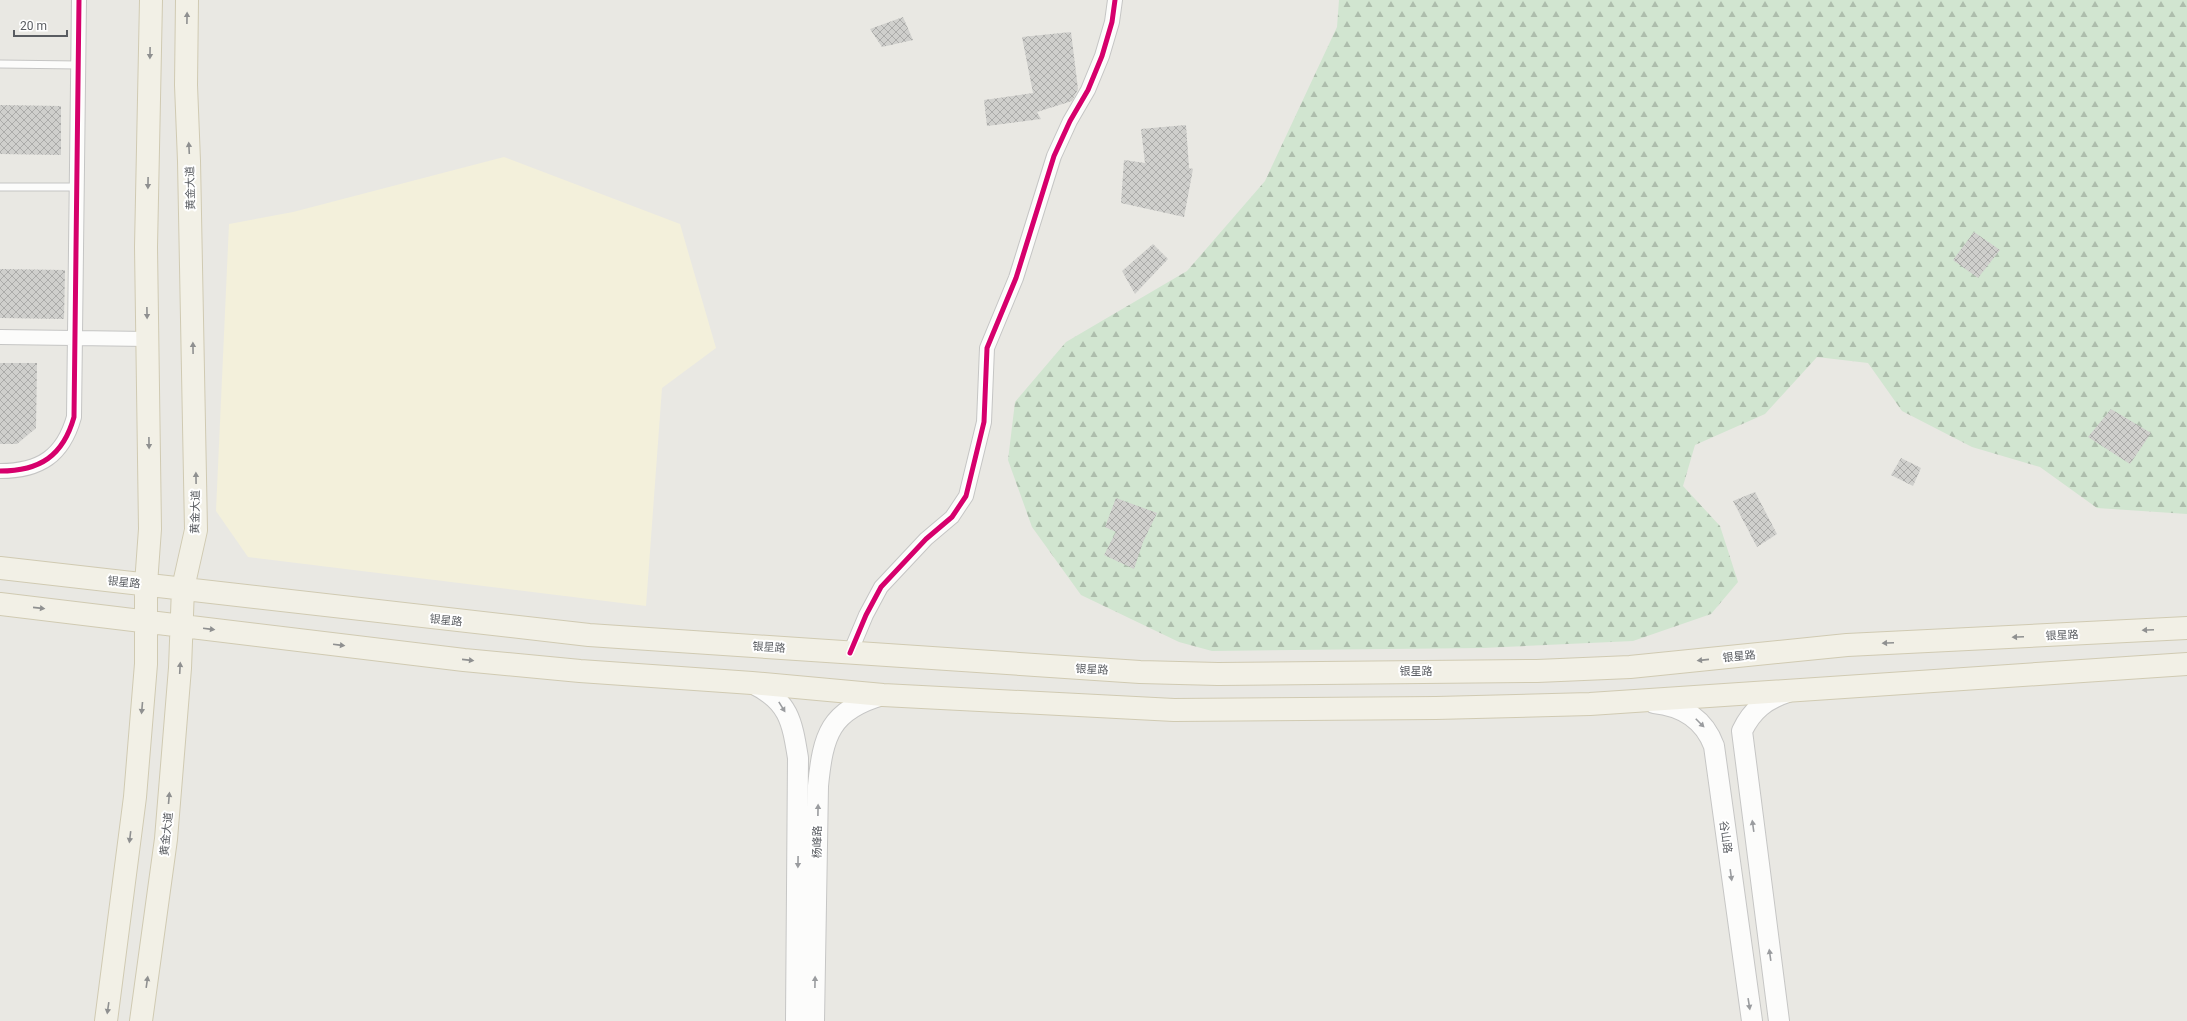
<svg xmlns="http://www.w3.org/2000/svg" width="2187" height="1021" font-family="Roboto,'Noto Sans SC',sans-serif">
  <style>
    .commercial { fill: #f3f0db }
    .forest { fill: url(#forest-firs) }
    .building { fill: url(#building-cross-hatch) }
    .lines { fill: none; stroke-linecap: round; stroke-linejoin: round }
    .service-casing { stroke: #c5c5c4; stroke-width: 9 }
    .minor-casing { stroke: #c5c5c4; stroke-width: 16 }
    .secondary-casing { stroke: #c6c6c5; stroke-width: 22 }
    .primary-casing { stroke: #d0cab2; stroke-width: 24 }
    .service { stroke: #fcfcfb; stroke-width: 7 }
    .minor { stroke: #fcfcfb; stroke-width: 14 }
    .secondary { stroke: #fcfcfb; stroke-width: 20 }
    .primary { stroke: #f2f0e6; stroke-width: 22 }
    .cycleway-casing { stroke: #fff; stroke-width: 8 }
    .cycleway { stroke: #d6006c; stroke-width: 5 }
    .oneway { fill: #8f9090 }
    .oneway2 { fill: #9a9c9f }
    .labels { text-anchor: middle; stroke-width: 4; stroke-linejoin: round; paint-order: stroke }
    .street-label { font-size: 11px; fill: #595c61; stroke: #fff }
  </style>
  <defs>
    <pattern id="forest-firs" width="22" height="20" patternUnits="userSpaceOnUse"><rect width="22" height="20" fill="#d1e5d0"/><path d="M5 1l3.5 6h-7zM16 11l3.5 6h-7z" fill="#adbdac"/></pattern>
    <pattern id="building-cross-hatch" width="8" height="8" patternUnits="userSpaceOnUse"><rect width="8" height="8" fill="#cfcfcc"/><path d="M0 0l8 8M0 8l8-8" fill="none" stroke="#ababa9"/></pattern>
  </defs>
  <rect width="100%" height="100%" fill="#e9e8e3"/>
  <path class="commercial" d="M504,157L680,224L716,348L662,388L646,606L248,557L216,511L229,224L293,212Z"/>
  <path class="forest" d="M1339,0H2187V514L2097,508L2040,467L1972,447L1902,411L1868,363L1817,357L1765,414L1695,445L1683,486L1720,526L1738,582L1711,614L1633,641L1483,648L1212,651L1179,642L1081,595L1032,527L1008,460L1015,402L1066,342L1187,271L1265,181L1337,27Z"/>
  <path class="building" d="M903,17L913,40L882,47L870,29Z
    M1071,32L1078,89L1072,101L1037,112L1041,119L987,126L984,100L1033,93L1022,37Z
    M0,105L61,106V155L0,154Z
    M1186,125L1189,168L1193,169L1184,217L1121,203L1124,160L1145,163L1141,129Z
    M1974,232L2000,250L1978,278L1953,260Z
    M1153,244L1168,259L1135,294L1122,271Z
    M0,269L65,270L64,319L0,318Z
    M0,363H37L36,428L17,444H0Z
    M2111,409L2151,433L2130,464L2088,437Z
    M1901,458L1921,468L1913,486L1891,475Z
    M1755,492L1777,534L1757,547L1733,501Z
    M1116,498L1157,513L1143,542L1134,569L1104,555L1116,532L1105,527Z"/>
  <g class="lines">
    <g class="service-casing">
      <path id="service" d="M0,64L78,65
        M0,187H77"/>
    </g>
    <g class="minor-casing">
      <path id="minor" d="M0,337L148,339
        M0,471C40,471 63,456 74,417L79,0
        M850,653L866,615L881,587L926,539L952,517L966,496L984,422L987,348L1016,278L1054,156L1070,121L1088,90L1102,56L1112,22L1115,0"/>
    </g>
    <g class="secondary-casing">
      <path id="secondary" d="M752,683C789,701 792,721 798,758L796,1021
        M1654,703C1683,706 1704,719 1714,746L1752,1021
        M814,1021L818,786C823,735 830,710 883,695
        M1779,1021L1742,731C1752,710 1766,699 1788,692"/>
    </g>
    <g class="primary-casing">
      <path id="primary" d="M0,568L589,635L1140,672L1218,674L1537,671L1630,667L1847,645L2187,628
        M0,604L464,660L580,671L752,683L883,695L1174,710L1436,708L1590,704L2187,664
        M106,1021L135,797L146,664V584L150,529L146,247L151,0
        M141,1021L166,839L180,668L183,588L196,530L189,161L186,85L187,0"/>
    </g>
    <use href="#service" class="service"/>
    <use href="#minor" class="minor"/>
    <use href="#secondary" class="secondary"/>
    <use href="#primary" class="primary"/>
    <g class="cycleway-casing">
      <path id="cycleway" d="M0,471C40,471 63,456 74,417L79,0
        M850,653L866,615L881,587L926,539L952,517L966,496L984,422L987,348L1016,278L1054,156L1070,121L1088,90L1102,56L1112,22L1115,0"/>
    </g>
    <use href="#cycleway" class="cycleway"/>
  </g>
  <defs><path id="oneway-solid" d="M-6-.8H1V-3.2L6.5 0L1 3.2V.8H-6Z"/></defs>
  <g class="oneway">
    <use href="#oneway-solid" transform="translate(187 18) rotate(-89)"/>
    <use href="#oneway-solid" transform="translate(150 53) rotate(91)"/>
    <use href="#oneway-solid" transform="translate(189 148) rotate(-93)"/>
    <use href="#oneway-solid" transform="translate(148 183) rotate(91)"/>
    <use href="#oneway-solid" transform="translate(147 313) rotate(89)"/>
    <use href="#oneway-solid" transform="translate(193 348) rotate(-91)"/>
    <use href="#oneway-solid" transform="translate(149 443) rotate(89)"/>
    <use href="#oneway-solid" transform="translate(196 478) rotate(-91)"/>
    <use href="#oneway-solid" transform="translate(39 608) rotate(6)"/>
    <use href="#oneway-solid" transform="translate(209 629) rotate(7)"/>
    <use href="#oneway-solid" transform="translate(2148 630) rotate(177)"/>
    <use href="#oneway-solid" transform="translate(2018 637) rotate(178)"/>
    <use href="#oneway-solid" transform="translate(1888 643) rotate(177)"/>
    <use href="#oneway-solid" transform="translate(339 645) rotate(7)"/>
    <use href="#oneway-solid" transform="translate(468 660) rotate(6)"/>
    <use href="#oneway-solid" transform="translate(1703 660) rotate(174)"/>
    <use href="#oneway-solid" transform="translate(180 668) rotate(-87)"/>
    <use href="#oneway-solid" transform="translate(142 708) rotate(95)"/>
    <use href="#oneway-solid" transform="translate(169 798) rotate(-85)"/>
    <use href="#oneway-solid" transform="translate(130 837) rotate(97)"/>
    <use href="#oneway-solid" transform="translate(147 982) rotate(-82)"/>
    <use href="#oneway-solid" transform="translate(108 1008) rotate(98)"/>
  </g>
  <g class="oneway2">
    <use href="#oneway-solid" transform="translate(782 707) rotate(58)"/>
    <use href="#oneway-solid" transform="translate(1700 723) rotate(45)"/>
    <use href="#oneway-solid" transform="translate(818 810) rotate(-89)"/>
    <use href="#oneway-solid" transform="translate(1753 826) rotate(-98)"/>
    <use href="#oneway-solid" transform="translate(798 862) rotate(91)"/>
    <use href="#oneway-solid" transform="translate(1731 875) rotate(82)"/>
    <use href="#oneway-solid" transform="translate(1770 955) rotate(-98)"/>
    <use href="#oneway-solid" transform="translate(815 982) rotate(-89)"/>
    <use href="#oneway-solid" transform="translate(1749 1004) rotate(81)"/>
  </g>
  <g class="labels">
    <g class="street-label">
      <text transform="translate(190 188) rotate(-91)" y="4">黄金大道</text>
      <text transform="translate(195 512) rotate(-89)" y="4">黄金大道</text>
      <text transform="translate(124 582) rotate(6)" y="4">银星路</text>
      <text transform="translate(446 620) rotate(6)" y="4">银星路</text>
      <text transform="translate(2062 635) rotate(-3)" y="4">银星路</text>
      <text transform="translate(769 647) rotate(4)" y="4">银星路</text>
      <text transform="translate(1739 656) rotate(-6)" y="4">银星路</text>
      <text transform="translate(1092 669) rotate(3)" y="4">银星路</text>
      <text x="1416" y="675">银星路</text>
      <text transform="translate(166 834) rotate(-84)" y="4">黄金大道</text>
      <text transform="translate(1726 837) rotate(82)" y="4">谷山路</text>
      <text transform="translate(817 842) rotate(-89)" y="4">杨峰路</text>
    </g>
  </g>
  <path d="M14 30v6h53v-6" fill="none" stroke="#595c61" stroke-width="2"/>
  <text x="20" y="30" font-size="12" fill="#595c61" stroke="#ffffff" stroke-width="3" paint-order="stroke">20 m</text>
</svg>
